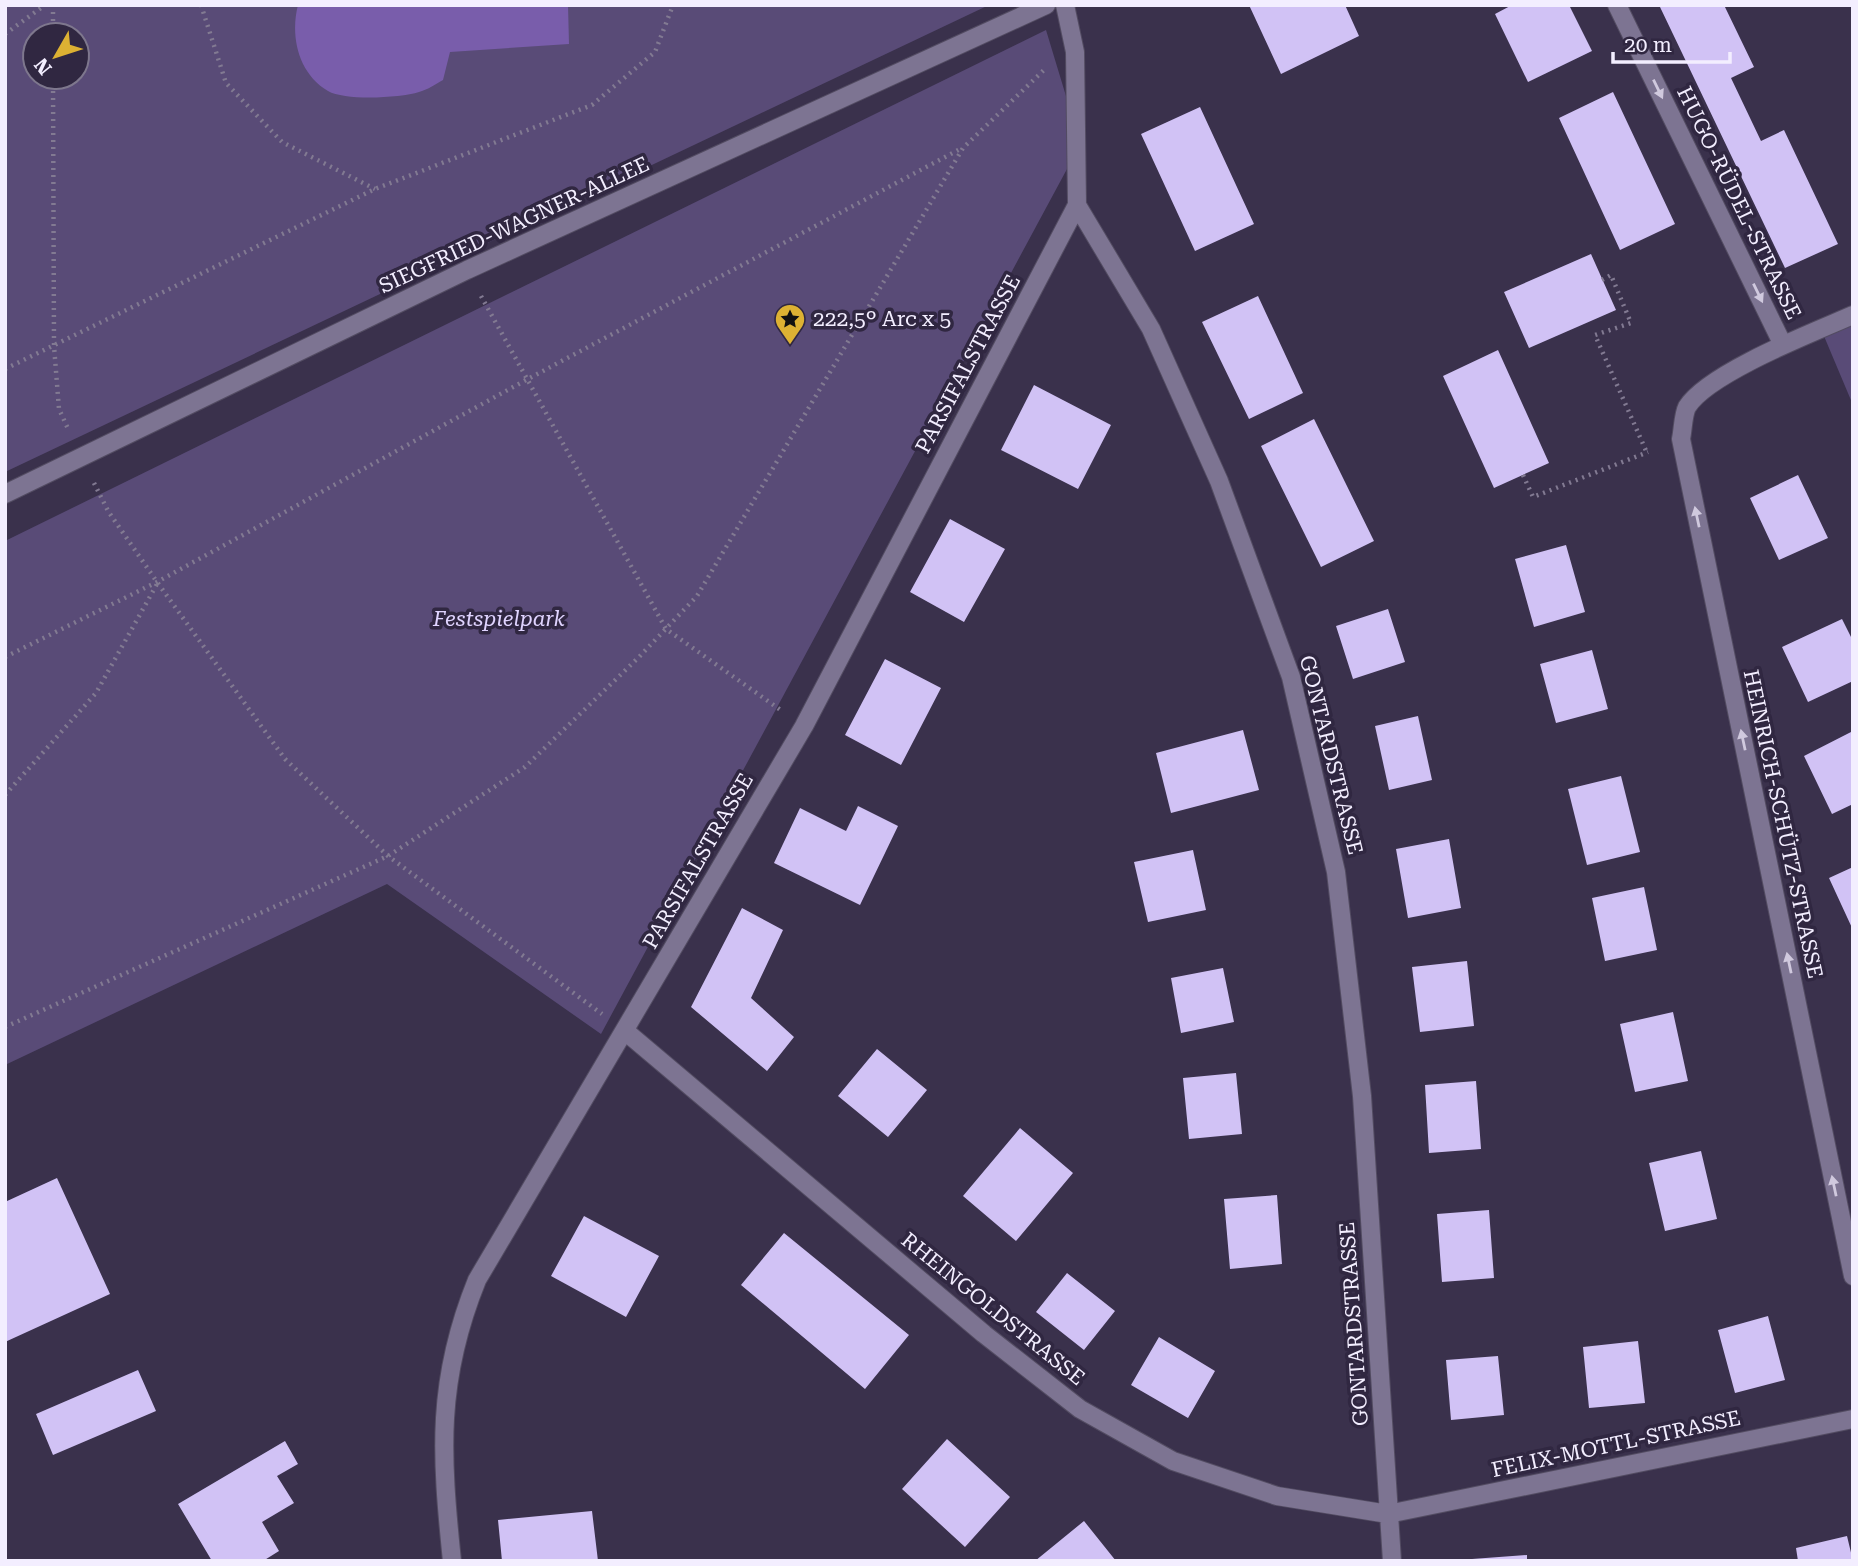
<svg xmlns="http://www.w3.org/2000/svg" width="1858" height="1566" font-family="'Roboto Serif',serif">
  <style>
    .green { fill: #594b77; fill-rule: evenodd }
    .water { fill: #795dab }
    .building { fill: #d1c2f5 }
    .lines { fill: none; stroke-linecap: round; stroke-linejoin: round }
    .street-casing { stroke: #534c62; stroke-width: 20 }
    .path { stroke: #827a92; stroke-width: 4.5; stroke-dasharray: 2 5; stroke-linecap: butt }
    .street { stroke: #7d7492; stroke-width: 18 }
    .oneway { fill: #d0c9de }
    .labels { text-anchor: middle; stroke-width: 7; stroke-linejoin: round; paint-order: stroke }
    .street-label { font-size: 21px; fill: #f3eeff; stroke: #302741 }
    .poi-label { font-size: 21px; fill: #f3eeff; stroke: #302741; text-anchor: start }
    .park-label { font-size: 21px; font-style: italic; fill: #e0d4ff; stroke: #302741 }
  </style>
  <rect width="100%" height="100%" fill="#3a314c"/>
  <path class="green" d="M5,5H989L5,472ZM35,35H77V77H35Z
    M1046,30L1069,106L1067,169L601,1034L387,884L5,1065V541Z
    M1853,316V405L1821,329Z"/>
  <path class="water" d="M298,5H568L569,44L450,52L443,80C436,84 427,90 419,92C400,98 345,101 328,91C298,73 290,36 298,5Z"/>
  <path class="building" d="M1249,5H1345L1359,36L1281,74Z
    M1512,5H1569L1592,51L1528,82L1495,14Z
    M1663,5H1724L1754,67L1731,78L1761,141L1784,130L1838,244L1785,268L1660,7Z
    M1613,92L1675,224L1620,250L1559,118Z
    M1200,107L1254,224L1195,251L1141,134Z
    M1591,254L1616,310L1529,348L1504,292Z
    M1258,296L1303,393L1249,419L1202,322Z
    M1498,350L1549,463L1494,488L1443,376Z
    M1034,385L1111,425L1078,489L1001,450Z
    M1314,419L1374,541L1321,567L1261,446Z
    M1798,475L1828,538L1779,560L1750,498Z
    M950,519L1005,549L964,622L910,592Z
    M1566,545L1585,612L1534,627L1515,559Z
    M1388,609L1405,662L1353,679L1336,626Z
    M1842,619L1853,641V681L1808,702L1782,647Z
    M1592,650L1608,709L1556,723L1540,664Z
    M885,659L941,688L901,765L845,735Z
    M1418,716L1432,780L1389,790L1375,726Z
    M1243,730L1259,790L1171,813L1156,753Z
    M1851,732L1853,804L1832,814L1804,756Z
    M1621,776L1640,852L1587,865L1568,789Z
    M858,806L898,826L860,905L774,863L800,808L846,831Z
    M1449,839L1461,908L1408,918L1396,849Z
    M1193,850L1206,910L1148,922L1134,862Z
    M1853,867V930L1829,878Z
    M1644,887L1657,950L1605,961L1592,898Z
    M742,908L783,930L751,998L794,1037L767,1071L691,1007Z
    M1467,961L1474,1026L1420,1032L1412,967Z
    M1223,968L1234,1022L1181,1033L1171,978Z
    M1673,1012L1688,1081L1635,1092L1620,1024Z
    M877,1049L927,1090L888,1137L838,1096Z
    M1236,1073L1242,1134L1189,1139L1183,1078Z
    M1476,1081L1481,1149L1429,1153L1425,1085Z
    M1020,1128L1073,1173L1016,1241L963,1196Z
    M1701,1151L1717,1219L1665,1231L1649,1163Z
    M57,1178L110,1294L5,1342V1202Z
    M1277,1195L1282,1264L1230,1269L1224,1199Z
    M1489,1210L1494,1278L1442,1282L1437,1214Z
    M584,1216L659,1256L626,1317L551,1276Z
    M784,1233L909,1335L865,1389L741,1285Z
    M1067,1273L1115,1311L1084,1350L1036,1312Z
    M1768,1316L1785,1380L1735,1393L1718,1330Z
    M1159,1337L1215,1371L1188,1418L1131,1385Z
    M1638,1341L1645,1403L1589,1408L1583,1347Z
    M1498,1356L1504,1415L1451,1420L1446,1360Z
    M138,1370L156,1411L53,1455L36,1414Z
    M947,1439L1010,1497L965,1547L902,1489Z
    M285,1441L298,1464L277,1476L294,1503L262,1522L279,1551L263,1561H212L178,1504Z
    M592,1511L598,1561H502L498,1520Z
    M1084,1521L1116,1561H1035Z
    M1847,1536L1853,1561H1798L1796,1548Z
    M1527,1555V1561H1472V1559Z"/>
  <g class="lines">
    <g class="street-casing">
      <path id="street" d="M1065,5L1075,52L1077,205L1151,329L1219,481L1291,677L1336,872L1362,1096L1392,1561
        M1617,5L1783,345
        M1853,315C1814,332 1708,373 1687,407C1683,415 1683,430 1681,439L1853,1276
        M5,494L467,270L1046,5
        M625,1031L984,1334L1080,1409L1173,1461L1277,1496L1388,1514L1853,1419
        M452,1561C441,1454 436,1381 477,1280L804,726L1077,205"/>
    </g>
    <path class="path" d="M53,5V35
      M201,5L226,83L282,142L375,189
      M5,34L45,5
      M53,77L54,346L59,409L69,431
      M1602,280L1611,275L1631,323L1595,335L1647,453
      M481,296L666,629L782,711
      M5,369L375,189L592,105L655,52L673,5
      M1523,475L1533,497L1648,452
      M94,483L108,511L157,582L285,759L388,856L602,1014
      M5,657L157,582L526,380L962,148
      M5,795L96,693L157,584
      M5,1027L388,856L525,767L639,657L697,596L963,148L1046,68"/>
    <use href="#street" class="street"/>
  </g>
  <defs><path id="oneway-solid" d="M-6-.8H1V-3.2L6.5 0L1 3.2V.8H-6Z" transform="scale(1.75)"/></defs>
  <g class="oneway">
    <use href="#oneway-solid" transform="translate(1658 89) rotate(64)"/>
    <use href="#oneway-solid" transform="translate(1758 293) rotate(64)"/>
    <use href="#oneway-solid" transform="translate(1697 517) rotate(-102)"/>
    <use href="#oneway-solid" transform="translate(1743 740) rotate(-102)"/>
    <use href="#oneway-solid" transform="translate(1789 963) rotate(-102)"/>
    <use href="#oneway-solid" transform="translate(1834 1186) rotate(-102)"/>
  </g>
  <defs>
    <g id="sight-pin" transform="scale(1.575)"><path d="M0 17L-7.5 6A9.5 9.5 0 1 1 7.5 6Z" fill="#ddb133" stroke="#302741"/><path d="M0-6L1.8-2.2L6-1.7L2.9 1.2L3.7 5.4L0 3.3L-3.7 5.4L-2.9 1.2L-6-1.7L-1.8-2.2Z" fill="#111"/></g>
  </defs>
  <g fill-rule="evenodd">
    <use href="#sight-pin" x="790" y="319"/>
  </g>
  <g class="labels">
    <g class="street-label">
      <text transform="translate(1739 203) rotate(64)" y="7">HUGO-RÜDEL-STRASSE</text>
      <text transform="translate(514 225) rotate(-25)" y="7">SIEGFRIED-WAGNER-ALLEE</text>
      <text transform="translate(968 364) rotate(-62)" y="7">PARSIFALSTRASSE</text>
      <text transform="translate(1331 755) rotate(76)" y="7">GONTARDSTRASSE</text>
      <text transform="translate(1783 824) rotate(78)" y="7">HEINRICH-SCHÜTZ-STRASSE</text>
      <text transform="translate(698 861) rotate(-60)" y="7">PARSIFALSTRASSE</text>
      <text transform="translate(993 1309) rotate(39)" y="7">RHEINGOLDSTRASSE</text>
      <text transform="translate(1354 1324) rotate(-94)" y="7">GONTARDSTRASSE</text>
      <text transform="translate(1616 1444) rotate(-12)" y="7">FELIX-MOTTL-STRASSE</text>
    </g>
    <g class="poi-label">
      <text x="813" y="326">222,5º Arc x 5</text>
    </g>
    <g class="park-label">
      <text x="499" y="626">Festspielpark</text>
    </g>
  </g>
  <rect width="1858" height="1566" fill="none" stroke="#f3eeff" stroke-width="14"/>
  <g transform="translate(56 56) rotate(231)"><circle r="33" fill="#302741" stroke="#7e778d" stroke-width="2"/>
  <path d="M0-5L12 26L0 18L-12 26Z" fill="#ddb133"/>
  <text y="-10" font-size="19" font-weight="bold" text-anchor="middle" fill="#f3eeff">N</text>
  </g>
  <path d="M1613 52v10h117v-10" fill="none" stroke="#f3eeff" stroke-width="3.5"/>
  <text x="1624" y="52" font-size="21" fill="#f3eeff" stroke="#302741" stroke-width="5" paint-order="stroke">20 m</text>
</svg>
